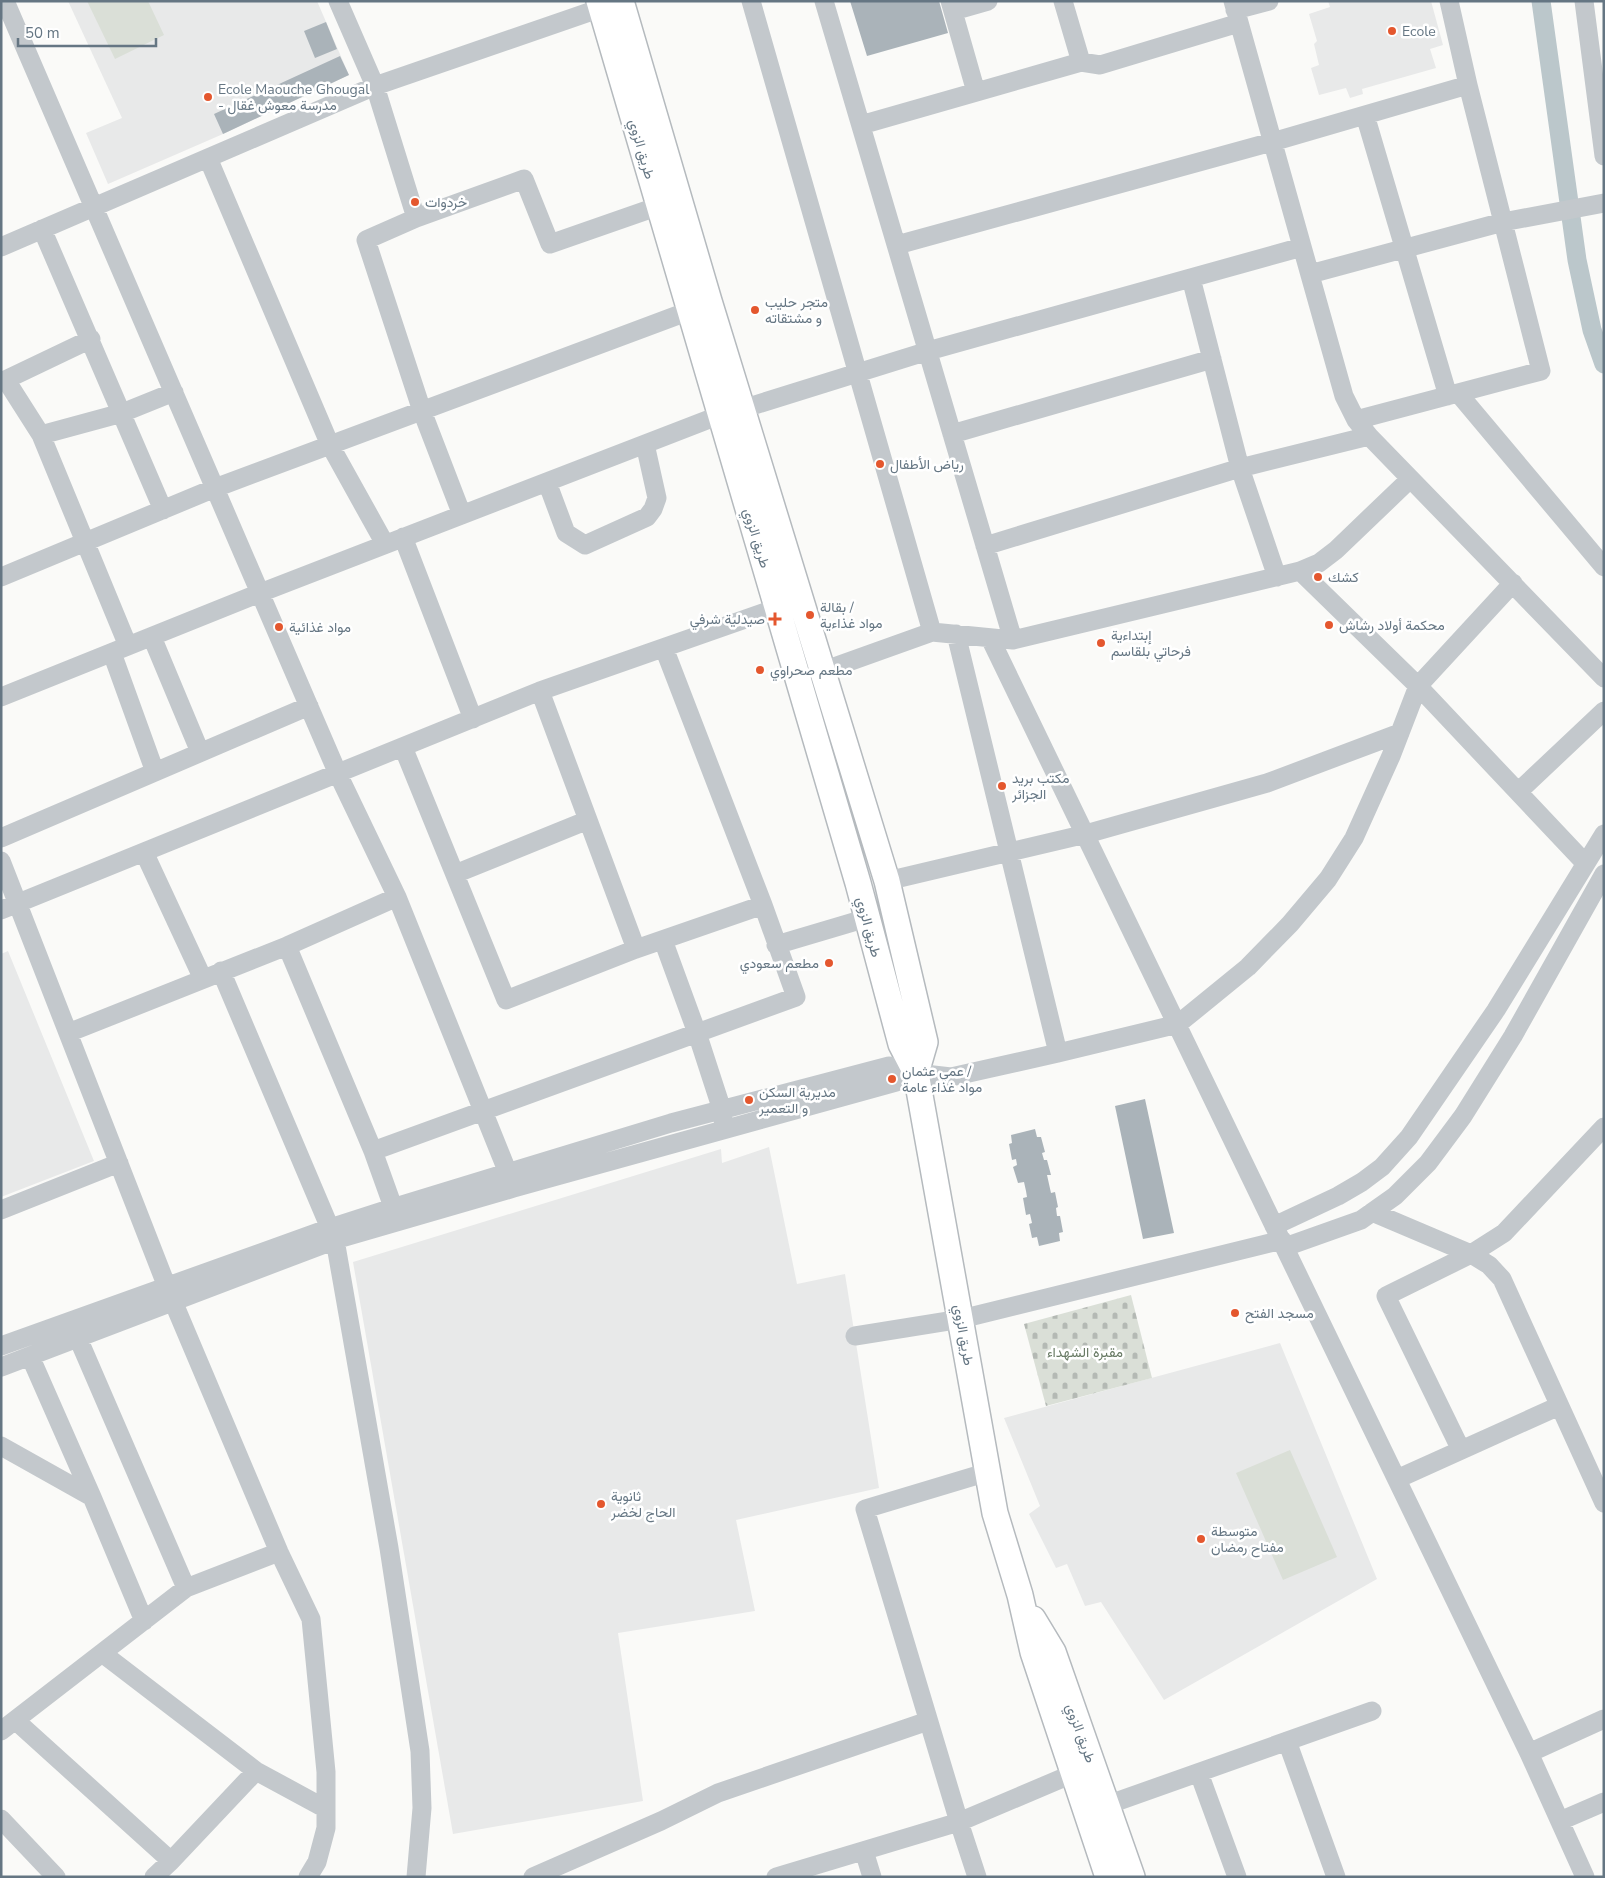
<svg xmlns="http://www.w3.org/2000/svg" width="1605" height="1878" font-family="'Nunito Sans',Vazirmatn,sans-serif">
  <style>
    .built { fill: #e8e9e9 }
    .cemetery { fill: url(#cemetery-stones) }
    .garden { fill: #dadfd7 }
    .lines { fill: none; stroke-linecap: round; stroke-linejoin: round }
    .canal { stroke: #bbc7cb; stroke-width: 19 }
    .building { fill: #aab3b9 }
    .major-casing { stroke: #b5babe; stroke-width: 28 }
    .minor { stroke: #c3c8cc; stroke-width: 19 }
    .major { stroke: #fff; stroke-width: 25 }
    .poi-dot { fill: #e4572e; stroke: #fff; stroke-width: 2 }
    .labels { text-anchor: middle; stroke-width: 5; stroke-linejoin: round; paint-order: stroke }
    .poi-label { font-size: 14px; fill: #657683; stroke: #fff; text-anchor: start }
    .street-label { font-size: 14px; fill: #657683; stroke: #fff }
    .park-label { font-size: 14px; fill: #687a64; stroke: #fff }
  </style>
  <defs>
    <pattern id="cemetery-stones" width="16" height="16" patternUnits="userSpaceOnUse" patternTransform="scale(1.25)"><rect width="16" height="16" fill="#dadfd7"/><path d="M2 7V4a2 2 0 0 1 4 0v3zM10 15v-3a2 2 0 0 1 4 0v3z" fill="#b4b9b4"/></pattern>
  </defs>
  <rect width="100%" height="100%" fill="#fafaf8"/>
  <path class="built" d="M68,1H317L349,75L223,134L108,184L86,133L122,118Z
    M1328,1H1431L1443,45L1430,49L1436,68L1362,89L1363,94L1350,98L1346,88L1319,95L1311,68L1319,65L1314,44L1317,41L1309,14L1330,7Z
    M8,951L94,1161L1,1197V954Z
    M769,1147L797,1284L845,1274L879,1488L736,1520L755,1611L618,1633L643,1801L453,1834L353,1262L721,1149L722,1163Z
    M1280,1343L1377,1579L1164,1700L1101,1602L1085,1606L1067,1564L1056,1568L1029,1514L1040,1506L1004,1418Z"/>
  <path class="cemetery" d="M1131,1295L1152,1378L1046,1406L1024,1324Z"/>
  <path class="garden" d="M87,1H148L164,35L115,59Z
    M1290,1450L1337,1557L1283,1580L1236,1473Z"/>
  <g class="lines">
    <path class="canal" d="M1541,1L1577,260L1592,330L1604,364"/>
  </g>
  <path class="building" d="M850,1H939L948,33L867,56Z
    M326,22L337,49L315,58L304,31Z
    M340,56L349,75L223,134L214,114Z
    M1145,1099L1174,1233L1143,1239L1115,1106Z
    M1035,1129L1037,1137H1041L1045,1152L1042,1153L1044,1160H1047L1051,1175H1047L1051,1193L1055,1192L1058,1207L1056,1208L1057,1216H1060L1063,1232L1059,1233L1060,1241L1039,1246L1037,1237L1032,1238L1029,1224L1032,1223L1030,1214L1026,1215L1023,1198L1027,1197L1026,1191L1024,1182L1018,1183L1013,1167L1017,1165L1016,1159L1012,1160L1009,1144L1012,1143L1011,1135Z"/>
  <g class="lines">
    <g class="major-casing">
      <path id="major" d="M599,1L858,883L901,1044L916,1073L995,1513L1020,1595L1033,1652L1108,1877
        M621,1L709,301L887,881L925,1042L916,1073
        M1033,1619L1053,1652L1132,1877"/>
    </g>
    <path class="minor" d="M5,1L338,774L397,897L514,1188
      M338,1L375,86L416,218
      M751,1L932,632
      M824,1L1013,640
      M950,1L976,92
      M1063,1L1081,62
      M1233,1L1344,396L1356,420L1369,436L1604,678
      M1449,1L1468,85
      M1584,1L1604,156
      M1235,10L1269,1
      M953,11L988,1
      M1365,115L1448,396
      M861,125L1081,62L1100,65L1239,23
      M208,158L330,445L385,544
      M42,229L163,510
      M897,245L1272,142L1468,85L1541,371L1356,420
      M1,247L375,86L601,8L609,1
      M1310,274L1503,222L1604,203
      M1191,278L1240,468L1277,577
      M6,380L41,435L128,646
      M1,382L91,339
      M1458,393L1604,567
      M742,409L928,351L1302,247
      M952,434L1212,359
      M41,435L122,413L174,392
      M547,482L566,533L585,545L647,517L653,509L657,498L645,444
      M462,515L422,411L366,240L416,218L524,179L550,244L659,206
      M403,537L473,719
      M985,546L1240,468L1369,436
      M1300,571L1418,686L1585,863
      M1,577L215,488L689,311
      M956,634L1058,1053
      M152,637L200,752
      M990,638L1529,1753L1585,1877
      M112,653L155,772
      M823,671L932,632L1013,640L1300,571L1319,563L1336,550L1409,480
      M540,691L636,949
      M1,697L260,593L720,415
      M403,747L506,1000L636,949L763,905
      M1518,792L1604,711
      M1,838L309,706
      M144,852L203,979
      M1,861L167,1287L279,1552L311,1619L326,1772V1828L317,1862L308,1877
      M455,874L588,820
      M887,881L1086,834L1267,783L1400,733
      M1,910L540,691L777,608
      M663,940L697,1033L722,1110L723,1121
      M776,945L867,918
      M287,946L373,1151L397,1218
      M221,971L335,1240L389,1548L420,1751L422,1808L416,1877
      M68,1033L287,946L397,897
      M373,1151L796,997L763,905L664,648
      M1,1210L119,1163
      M1372,1212L1471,1254L1489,1265L1502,1279L1604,1503
      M1274,1226L1338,1196L1362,1182L1382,1167L1409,1137L1496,1010L1604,834
      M1285,1247L1361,1220L1395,1196L1428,1163L1463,1116L1513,1036L1604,874
      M855,1336L961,1319L1282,1240
      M78,1338L186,1588
      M1,1346L330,1228L392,1208L671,1123L889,1066L916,1073L951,1077L1058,1053L1178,1024L1248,967L1290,924L1328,879L1354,838L1391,756L1418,686L1513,583
      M30,1356L92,1497L144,1621
      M1,1367L335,1240L514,1188L896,1082L916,1073
      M1,1446L92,1497
      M1461,1450L1386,1296L1471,1254L1504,1233L1604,1127
      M988,1472L865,1509L959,1822L1084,1769
      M1397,1479L1559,1406
      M102,1653L256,1771
      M15,1720L171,1861
      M1,1731L186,1588L279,1552
      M1287,1741L1336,1877
      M1529,1753L1604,1719
      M1199,1773L1237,1877
      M1107,1805L1372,1711
      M1,1819L56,1877
      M1560,1821L1604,1802
      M864,1851L872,1877
      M154,1877L171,1861L256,1771L326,1809
      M533,1877L661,1821L718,1793L928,1721
      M776,1877L959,1822L977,1877"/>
    <use href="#major" class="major"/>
  </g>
  <g class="poi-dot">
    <circle cx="1392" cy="31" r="5"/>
    <circle cx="208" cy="97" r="5"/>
    <circle cx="415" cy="202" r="5"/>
    <circle cx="755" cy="310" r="5"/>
    <circle cx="880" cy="464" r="5"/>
    <circle cx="1318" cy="577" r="5"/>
    <circle cx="810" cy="615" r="5"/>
    <path d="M772.5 611.5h5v5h5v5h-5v5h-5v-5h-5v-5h5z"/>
    <circle cx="1329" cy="625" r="5"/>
    <circle cx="279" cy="627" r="5"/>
    <circle cx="1101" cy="643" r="5"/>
    <circle cx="760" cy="670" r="5"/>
    <circle cx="1002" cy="786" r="5"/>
    <circle cx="829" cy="963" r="5"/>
    <circle cx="892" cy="1079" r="5"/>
    <circle cx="749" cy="1100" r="5"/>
    <circle cx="1235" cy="1313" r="5"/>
    <circle cx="601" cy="1504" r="5"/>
    <circle cx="1201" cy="1539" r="5"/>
  </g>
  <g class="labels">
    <g class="poi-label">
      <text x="1402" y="36">Ecole</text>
      <text x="218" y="94">Ecole Maouche Ghougal<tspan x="218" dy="16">- مدرسة معوش غقال</tspan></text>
      <text x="425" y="207">خردوات</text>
      <text x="765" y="307">متجر حليب<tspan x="765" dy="16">و مشتقاته</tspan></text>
      <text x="890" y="469">رياض الأطفال</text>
      <text x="1328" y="582">كشك</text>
      <text x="820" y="612">بقالة /<tspan x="820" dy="16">مواد غذاءية</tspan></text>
      <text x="765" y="624" text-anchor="end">صيدلية شرفي</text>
      <text x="1339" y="630">محكمة أولاد رشاش</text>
      <text x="289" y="632">مواد غذائية</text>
      <text x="1111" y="640">إبتداءية<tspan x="1111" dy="16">فرحاتي بلقاسم</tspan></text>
      <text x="770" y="675">مطعم صحراوي</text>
      <text x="1012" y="783">مكتب بريد<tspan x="1012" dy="16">الجزائر</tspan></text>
      <text x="819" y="968" text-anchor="end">مطعم سعودي</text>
      <text x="902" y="1076">عمي عثمان /<tspan x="902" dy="16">مواد غذاء عامة</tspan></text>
      <text x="759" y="1097">مديرية السكن<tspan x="759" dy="16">و التعمير</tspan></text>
      <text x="1245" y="1318">مسجد الفتح</text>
      <text x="611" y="1501">ثانوية<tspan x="611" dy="16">الحاج لخضر</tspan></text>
      <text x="1211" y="1536">متوسطة<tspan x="1211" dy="16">مفتاح رمضان</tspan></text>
    </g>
    <g class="street-label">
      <text transform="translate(642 149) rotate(74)" y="5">طريق الزوي</text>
      <text transform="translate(757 538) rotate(73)" y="5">طريق الزوي</text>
      <text transform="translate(869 927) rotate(75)" y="5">طريق الزوي</text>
      <text transform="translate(964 1335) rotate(80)" y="5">طريق الزوي</text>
      <text transform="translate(1081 1733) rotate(70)" y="5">طريق الزوي</text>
    </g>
    <g class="park-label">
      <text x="1085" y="1357">مقبرة الشهداء</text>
    </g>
  </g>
  <rect width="1605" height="1878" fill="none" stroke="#657683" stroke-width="5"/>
  <path d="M18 38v8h138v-8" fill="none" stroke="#657683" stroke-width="2.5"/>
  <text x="25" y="38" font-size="15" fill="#657683" stroke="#ffffff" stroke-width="4" paint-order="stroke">50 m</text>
</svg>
